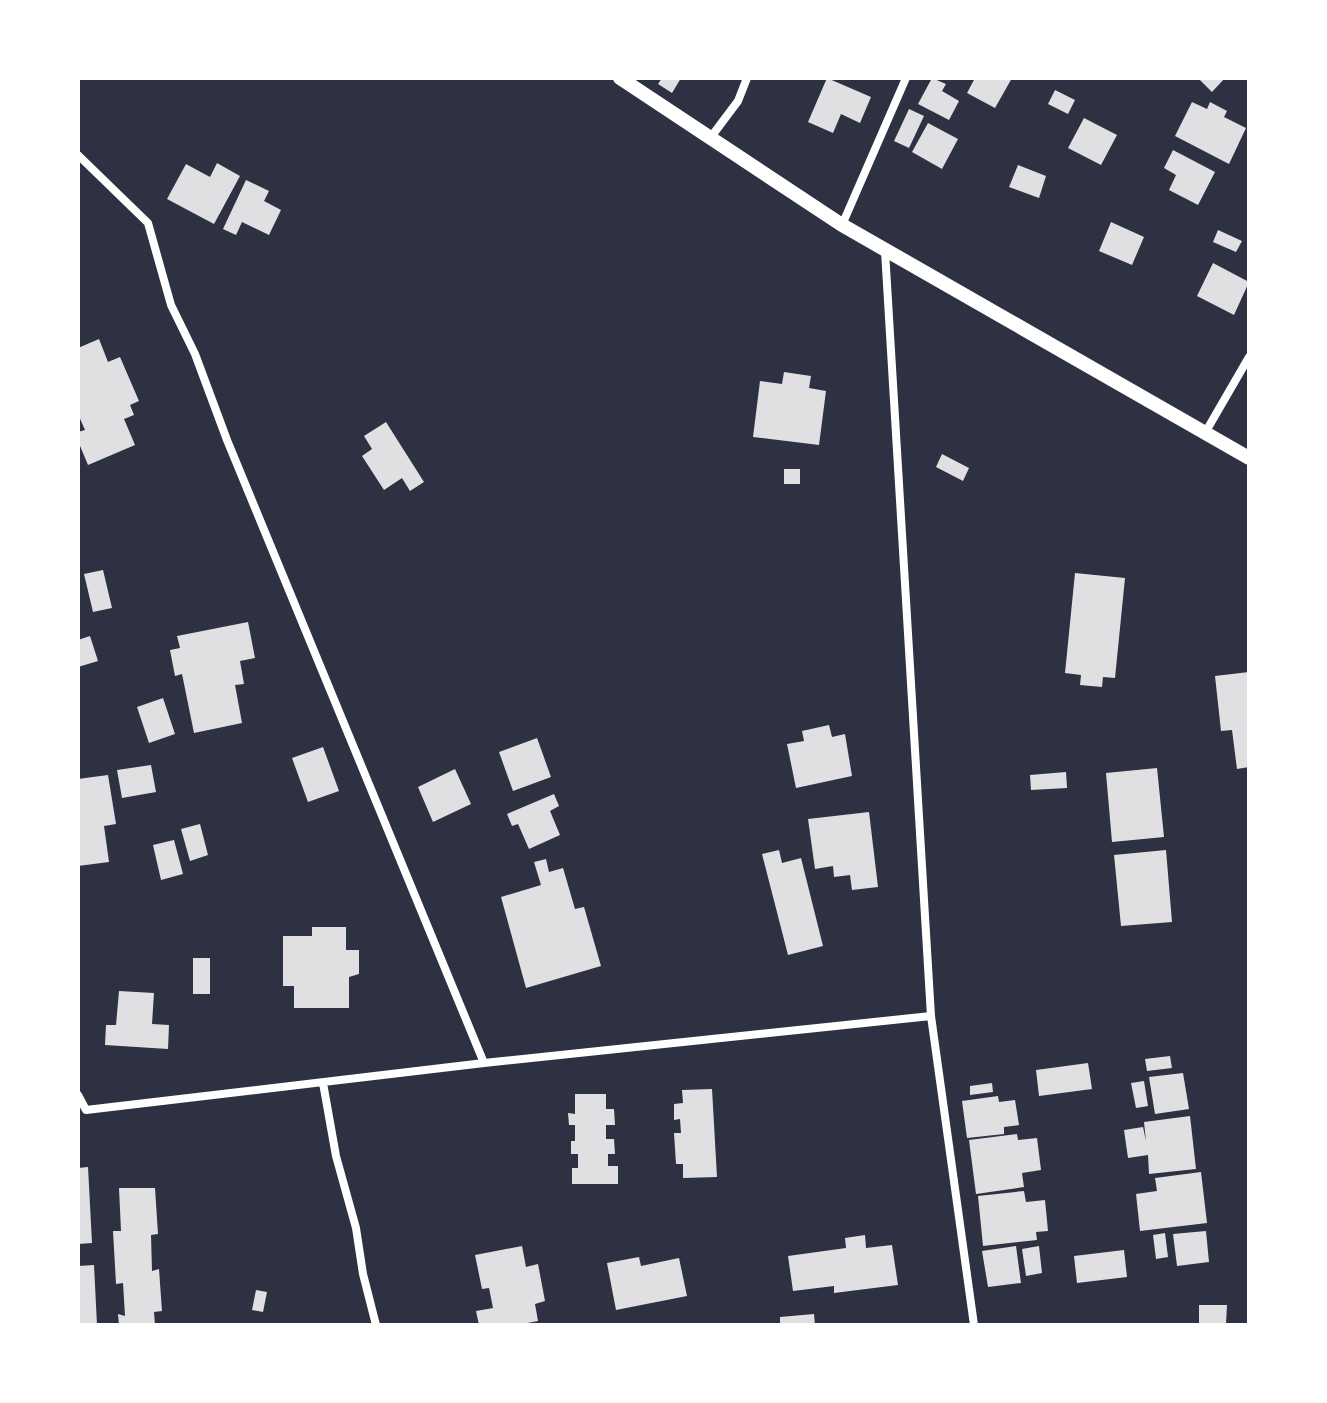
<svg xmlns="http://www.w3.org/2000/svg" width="1327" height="1403" font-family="'Roboto Serif',serif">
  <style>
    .building { fill: #e0e0e3 }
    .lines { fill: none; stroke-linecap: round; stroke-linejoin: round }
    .minor { stroke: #fff; stroke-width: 8 }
    .tertiary { stroke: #fff; stroke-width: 14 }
  </style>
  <rect width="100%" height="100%" fill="#2d3142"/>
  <path class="building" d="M662,78H681L672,93L658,84Z
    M827,78L871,97L860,123L841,114L833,133L808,122Z
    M932,78L946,84L942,91L959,101L949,120L918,104Z
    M975,78H1012L995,108L967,93Z
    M1198,78H1225L1212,92Z
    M1055,90L1075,100L1068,114L1048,104Z
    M1192,102L1207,109L1210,102L1227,111L1224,117L1246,128L1229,164L1175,136Z
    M909,109L924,116L909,148L894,141Z
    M1084,118L1117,135L1101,165L1068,148Z
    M928,123L958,139L942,169L912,152Z
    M1173,150L1215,172L1198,205L1169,190L1176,175L1164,168Z
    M217,163L240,176L214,224L167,199L186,164L210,177Z
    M1018,165L1046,176L1039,198L1009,187Z
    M246,180L269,191L264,201L281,210L269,235L242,222L236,235L223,229Z
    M1111,222L1144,237L1132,265L1099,251Z
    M1218,230L1242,241L1236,252L1213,242Z
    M1213,263L1249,282L1234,315L1197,296Z
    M99,339L108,362L120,357L139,401L130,405L134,415L124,419L135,445L88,465L78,441V432L85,430L78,414V348Z
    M784,372L811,376L809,388L826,391L819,445L753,437L760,381L782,384Z
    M386,422L424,482L410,491L402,478L384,490L362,456L372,449L364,436Z
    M942,454L969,468L963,481L936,467Z
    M784,469H800V484H784Z
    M103,570L112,608L93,612L84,574Z
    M1075,573L1125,578L1115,678L1103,677L1102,687L1080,685L1081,675L1065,673Z
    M248,622L255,658L240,661L244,684L235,685L242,723L194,733L182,674L175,676L170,650L180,648L177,636Z
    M90,636L98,661L78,667V640Z
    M1249,672V767L1237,769L1232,730L1221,731L1215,676Z
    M163,698L175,734L149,743L137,707Z
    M829,725L832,737L845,734L852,776L796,788L787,744L804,741L802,731Z
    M537,738L551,777L513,791L499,752Z
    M323,747L339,791L308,802L292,758Z
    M151,765L156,792L122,798L117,770Z
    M1157,768L1164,837L1112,842L1106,773Z
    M455,769L471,804L433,822L418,787Z
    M1066,772L1067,788L1031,790L1030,775Z
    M108,775L116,824L104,826L109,862L78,866V779Z
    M554,794L559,806L550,811L560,835L529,849L518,824L512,826L507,814Z
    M869,812L878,887L852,890L850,875L834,877L833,866L815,869L808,819Z
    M200,824L208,855L190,861L181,829Z
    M174,840L183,874L161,880L153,845Z
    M779,850L782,863L801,858L823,946L788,955L762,854Z
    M1166,850L1172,922L1121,926L1114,855Z
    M546,859L549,872L563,868L575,909L584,907L601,966L526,988L501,897L541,885L534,862Z
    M312,927H346V950H359V974L349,977V1008H294V986H283V936H312Z
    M193,958H210V994H193Z
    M119,991L154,993L152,1024L169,1025L168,1049L105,1045L106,1025H116Z
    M1170,1056L1172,1068L1147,1071L1145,1059Z
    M1088,1063L1092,1089L1039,1096L1036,1070Z
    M1183,1073L1189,1109L1155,1114L1149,1077Z
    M1144,1081L1148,1106L1136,1108L1131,1083Z
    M992,1083L993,1092L970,1095V1086Z
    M712,1089L717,1177L683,1178V1164H676L674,1133H681L680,1119L674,1120V1104L683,1103L682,1090Z
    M575,1094H606V1109H614L615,1125H606V1139H614L615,1154H608V1166H618V1184H572V1168H578V1154H571V1141H575V1125H569L568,1113L575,1114Z
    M998,1096L999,1102L1015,1100L1019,1125L1004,1127V1134L967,1138L962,1101Z
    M1190,1116L1196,1169L1149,1174L1148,1155L1128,1158L1124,1130L1143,1127L1146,1141L1144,1122Z
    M1017,1134L1018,1140L1037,1138L1041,1170L1022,1173L1024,1187L976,1194L969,1140Z
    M88,1167L92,1243L78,1244V1168Z
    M1201,1172L1207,1223L1140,1231L1136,1194L1157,1191L1155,1178Z
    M119,1188H155L158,1234L151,1235L152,1271L159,1269L162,1311L154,1312L155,1325H119L118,1314L125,1316L123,1283L116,1284L113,1231H121Z
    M1024,1191L1026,1202L1045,1200L1048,1231L1036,1232L1037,1240L983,1246L978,1196Z
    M1206,1231L1209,1262L1177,1266L1173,1234Z
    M1165,1233L1168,1257L1156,1259L1153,1235Z
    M865,1235L866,1248L892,1245L898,1285L834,1293V1286L793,1291L788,1256L846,1248L845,1238Z
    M522,1246L526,1267L538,1264L545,1301L535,1304L538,1321L517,1325H479L476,1311L493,1308L489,1288L482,1289L475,1255Z
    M1016,1246L1021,1283L988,1287L982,1251Z
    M1039,1246L1042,1273L1026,1276L1022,1249Z
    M1124,1250L1127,1277L1077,1283L1074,1256Z
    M639,1257L641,1266L679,1258L687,1296L616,1310L607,1263Z
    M94,1265L97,1325H78V1266Z
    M256,1290L267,1292L263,1312L252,1310Z
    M1199,1305H1227L1226,1324H1199Z
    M814,1314L815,1325H780V1317Z"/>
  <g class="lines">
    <path class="minor" d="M711,137L738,101L747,78
      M78,155L148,223L171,305L195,354L227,440L484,1063
      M842,225L906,78
      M885,251L931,1016L974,1325
      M1205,433L1249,357
      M323,1083L336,1156L356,1228L363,1274L376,1325
      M78,1095L86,1110L484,1063L931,1016"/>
    <path class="tertiary" d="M620,78L842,225L1249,458"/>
  </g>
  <rect width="1327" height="1403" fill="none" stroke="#ffffff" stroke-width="160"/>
</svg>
